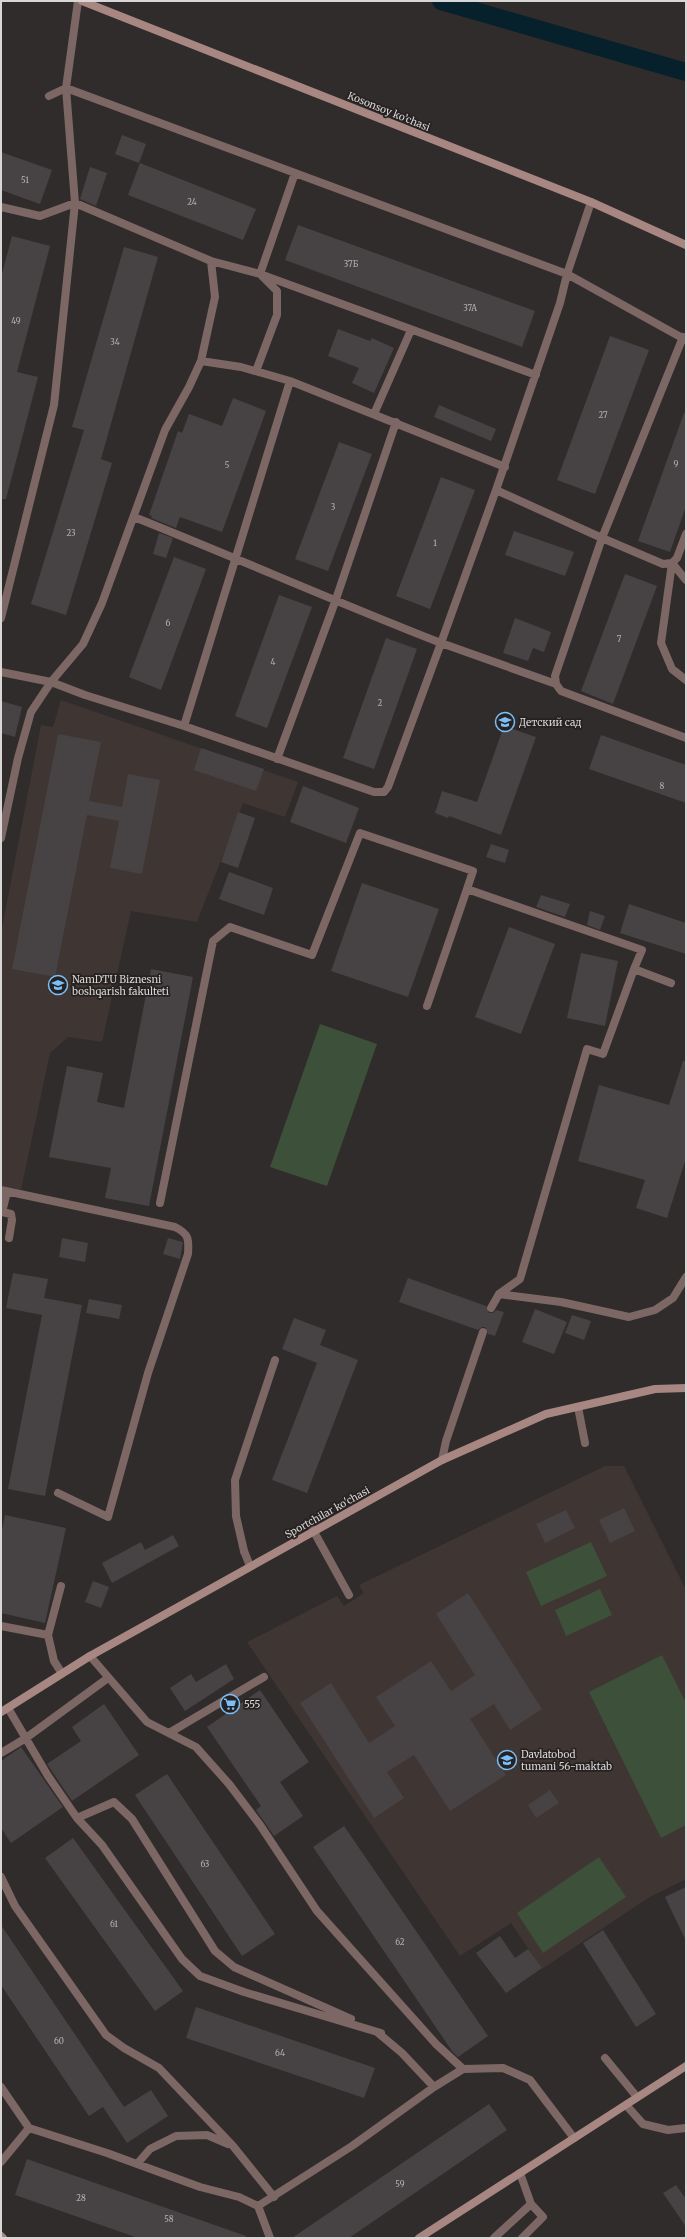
<svg xmlns="http://www.w3.org/2000/svg" width="687" height="2239" font-family="Merriweather,serif">
  <style>
    .built { fill: #3f3532 }
    .green { fill: #3d5039 }
    .lines { fill: none; stroke-linecap: round; stroke-linejoin: round }
    .canal { stroke: #06212b; stroke-width: 18 }
    .building { fill: #474345 }
    .lane { stroke: #7c6764; stroke-width: 8 }
    .street { stroke: #7c6764; stroke-width: 8 }
    .secondary { stroke: #a88782; stroke-width: 8 }
    .labels { text-anchor: middle; stroke-width: 3.5; stroke-linejoin: round; paint-order: stroke }
    .number-label { font-size: 8px; fill: #b4b1b2 }
    .street-label { font-size: 10px; fill: #d9d6d6; stroke: #262221 }
    .poi-label { font-size: 10px; fill: #d9d6d6; stroke: #262221; text-anchor: start }
  </style>
  <rect width="100%" height="100%" fill="#302c2b"/>
  <path class="built" d="M61,700L298,782L285,817L243,803L197,922L131,911L102,1042L68,1037L50,1053L21,1190L1,1186V933L41,725L53,727Z
    M605,1466H624L686,1590V1879L648,1898L542,1969L511,1923L460,1956L247,1642L337,1596L344,1606L364,1593L359,1585Z"/>
  <path class="green" d="M320,1024L377,1044L327,1186L270,1167Z
    M591,1542L607,1576L541,1606L526,1572Z
    M600,1589L612,1615L566,1636L555,1610Z
    M662,1655L686,1703V1825L661,1838L589,1692Z
    M599,1857L626,1897L543,1953L517,1913Z"/>
  <g class="lines">
    <path class="canal" d="M441,1L686,72"/>
  </g>
  <path class="building" d="M122,135L146,144L139,163L115,154Z
    M1,152L52,170L40,204L1,190Z
    M140,163L256,209L243,240L128,195Z
    M90,167L107,173L96,206L80,199Z
    M298,225L535,311L522,347L285,260Z
    M12,236L50,246L17,372L38,377L6,499H1V278Z
    M124,247L158,257L101,459L112,463L66,615L31,604L84,430L72,427Z
    M338,329L370,341L372,338L394,348L374,393L352,383L359,368L328,356Z
    M610,336L649,350L595,494L557,480Z
    M233,398L266,411L222,532L180,517L176,528L151,518L152,516L149,515L178,431L182,433L189,414L222,426Z
    M439,405L496,429L491,441L434,417Z
    M684,413H686V506L670,552L638,541Z
    M339,442L372,454L328,571L295,559Z
    M441,477L475,490L430,609L396,596Z
    M514,531L574,552L565,576L505,555Z
    M159,533L173,538L166,558L153,554Z
    M174,557L206,569L161,690L129,677Z
    M625,574L657,586L613,704L581,691Z
    M279,595L312,607L267,728L235,716Z
    M515,618L551,632L544,652L533,648L528,661L503,653Z
    M386,638L417,649L374,769L343,758Z
    M1,701L22,707L15,737L1,733Z
    M504,726L536,737L501,835L449,816L448,818L435,813L442,791L477,802Z
    M58,734L101,742L89,801L122,807L128,774L160,780L142,874L110,868L119,821L87,815L55,977L12,969Z
    M601,735L686,765V803L589,769Z
    M201,748L264,769L256,791L194,770Z
    M303,786L359,808L346,843L290,822Z
    M238,812L255,818L238,868L221,862Z
    M491,844L509,850L505,863L486,857Z
    M229,872L273,888L264,915L219,899Z
    M362,883L439,909L408,997L331,971Z
    M541,895L570,904L565,917L536,907Z
    M629,904L686,923V954L620,933Z
    M590,911L605,916L600,930L587,925Z
    M509,927L555,944L521,1034L475,1017Z
    M581,953L618,961L605,1026L567,1018Z
    M151,969L193,977L149,1206L105,1198L111,1168L49,1157L67,1066L103,1073L97,1102L124,1108Z
    M683,1061H686V1158L667,1218L636,1208L645,1180L578,1161L599,1085L669,1105Z
    M62,1238L88,1243L85,1262L59,1257Z
    M168,1238L183,1242L180,1259L163,1254Z
    M13,1273L48,1279L44,1298L82,1305L45,1496L8,1489L42,1315L6,1308Z
    M408,1278L486,1306L489,1313H493L496,1310L504,1312L495,1336L488,1334L485,1327H482L478,1330L399,1302Z
    M89,1299L122,1305L119,1319L86,1313Z
    M535,1309L567,1322L554,1354L522,1342Z
    M572,1315L591,1321L584,1340L565,1333Z
    M294,1318L326,1330L320,1345L358,1360L307,1493L272,1480L317,1363L282,1349Z
    M624,1508L635,1531L610,1543L599,1520Z
    M566,1510L575,1528L545,1543L536,1524Z
    M5,1515L66,1528L45,1623L1,1613V1535Z
    M173,1535L179,1546L112,1583L102,1563L141,1542L145,1550Z
    M93,1581L109,1587L101,1608L85,1602Z
    M468,1593L542,1709L510,1730L494,1704L470,1719L506,1775L450,1811L414,1755L387,1772L404,1798L374,1818L300,1703L331,1683L369,1743L395,1726L376,1697L431,1661L451,1691L475,1675L436,1614Z
    M226,1664L234,1679L185,1711L170,1688L191,1674L196,1682Z
    M260,1690L309,1762L280,1782L303,1816L274,1836L256,1810L261,1806L207,1727Z
    M104,1704L139,1755L72,1801L47,1764L81,1741L72,1727Z
    M21,1747L63,1807L11,1843L1,1828V1761Z
    M167,1774L275,1934L242,1956L135,1795Z
    M550,1790L559,1803L536,1818L528,1805Z
    M344,1826L488,2036L458,2057L452,2051L313,1847Z
    M73,1838L183,1991L155,2011L45,1858Z
    M686,1887V1941L665,1897Z
    M1,1925L124,2107L151,2090L168,2116L127,2143L103,2107L89,2116L1,1985Z
    M603,1930L656,2014L636,2027L583,1943Z
    M500,1936L515,1958L528,1949L542,1968L506,1993L476,1953Z
    M196,2007L375,2068L364,2098L186,2038Z
    M489,2104L507,2130L349,2238H292Z
    M27,2159L246,2236L245,2238H138L15,2195Z
    M676,2185L686,2199V2227L663,2193Z"/>
  <g class="lines">
    <path class="lane" d="M49,96L66,88L567,274L591,202
      M1,207L40,216L75,203L211,261L215,297L201,361L241,367L290,381L505,467
      M211,261L260,274L295,173
      M683,337L602,538L663,564L672,563L677,558L686,534
      M686,340L567,274L560,303L496,490L602,538L555,676L556,684L561,691L686,738
      M256,371L277,315V291L260,274L536,375
      M374,414L411,330
      M496,490L441,643L556,684
      M672,563L661,643L672,669L686,680
      M672,563L686,580
      M1,618L54,405L75,203L66,88L78,1
      M1,672L51,682L85,695L184,726L374,792H384L388,787L441,643C338,603 237,558 134,517
      M51,682L83,644L102,603L165,430L189,387L201,361
      M184,726L290,381
      M277,759L335,602L396,422
      M427,1006L467,889L642,950L634,969
      M1,1190L175,1227C189,1234 189,1239 188,1254L148,1373L108,1517L58,1493
      M7,1192L2,1212L11,1214L12,1220L9,1238
      M160,1203L213,941L230,927L312,955L360,833L473,871L467,889
      M499,1294L561,1302L629,1317L655,1310L673,1298L686,1277
      M491,1308L499,1294L520,1279L587,1049L603,1054L634,969L671,983
      M578,1407L585,1443
      M442,1460L446,1441L483,1332
      M313,1530L349,1595
      M244,1551L236,1516L235,1480L275,1360
      M1,1626L48,1635L54,1661L61,1672
      M48,1635L61,1586
      M90,1656L147,1722L196,1747L229,1784L260,1825L317,1911L436,2044L463,2069L503,2068L530,2080L574,2138
      M8,1708L48,1776L77,1818L102,1845L182,1959L200,1976L244,1992L381,2033
      M169,1733L264,1677
      M1,1753L26,1738L108,1678
      M77,1818L114,1802L132,1819L215,1951L234,1967L351,2019
      M1,1877L15,1906L106,2035L124,2048L159,2068L233,2146L274,2197
      M377,2032L402,2053L434,2087L463,2069
      M605,2058L637,2097
      M1,2087L29,2128
      M626,2105L643,2124L668,2130L686,2128
      M1,2162L29,2128L107,2153L200,2187L239,2197L258,2206
      M137,2164L150,2149L176,2136L207,2135L228,2144
      M270,2238L258,2206L352,2146L434,2087
      M494,2238L531,2204L520,2173
      M522,2238L543,2217L531,2204"/>
    <path class="street" d="M1,838L18,758L31,712L51,682
      M244,1551L250,1566"/>
    <path class="secondary" d="M82,1L591,202L686,245
      M1,1712L90,1656L442,1460L546,1414L655,1389L686,1388
      M1,2236L3,2238
      M419,2238L686,2066"/>
  </g>
  <defs>
    <g id="school-ring" transform="scale(1)"><circle r="9.5" fill="#262221" stroke="#7bbef8" stroke-width="1.5"/><path d="M0-5L7-2L0 1L-7-2ZM-4 1L0 2.5L4 1V4Q0 6-4 4Z" fill="#7bbef8"/></g>
    <g id="university-ring" transform="scale(1)"><circle r="9.5" fill="#262221" stroke="#7bbef8" stroke-width="1.5"/><path d="M0-5L7-2L0 1L-7-2ZM-4 1L0 2.5L4 1V4Q0 6-4 4Z" fill="#7bbef8"/></g>
    <g id="supermarket-ring" transform="scale(1)"><circle r="9.5" fill="#262221" stroke="#7bbef8" stroke-width="1.5"/><path d="M-6-5.5h2.5l.6 2H6L4.5 2H-2.5L-4.4-4H-6ZM-1.5 3.2a1.3 1.3 0 1 0 .1 0ZM3 3.2a1.3 1.3 0 1 0 .1 0Z" fill="#7bbef8"/></g>
  </defs>
  <g fill-rule="evenodd">
    <use href="#school-ring" x="505" y="722"/>
    <use href="#university-ring" x="58" y="985"/>
    <use href="#supermarket-ring" x="230" y="1704"/>
    <use href="#school-ring" x="507" y="1760"/>
  </g>
  <g class="labels">
    <g class="number-label">
      <text x="25" y="183">51</text>
      <text x="192" y="205">24</text>
      <text x="351" y="267">37Б</text>
      <text x="470" y="311">37A</text>
      <text x="16" y="324">49</text>
      <text x="115" y="345">34</text>
      <text x="603" y="418">27</text>
      <text x="676" y="467">9</text>
      <text x="227" y="468">5</text>
      <text x="333" y="510">3</text>
      <text x="71" y="536">23</text>
      <text x="435" y="546">1</text>
      <text x="168" y="626">6</text>
      <text x="619" y="642">7</text>
      <text x="273" y="665">4</text>
      <text x="380" y="706">2</text>
      <text x="662" y="789">8</text>
      <text x="205" y="1867">63</text>
      <text x="114" y="1927">61</text>
      <text x="400" y="1945">62</text>
      <text x="59" y="2044">60</text>
      <text x="280" y="2056">64</text>
      <text x="400" y="2187">59</text>
      <text x="81" y="2201">28</text>
      <text x="169" y="2222">58</text>
    </g>
    <g class="street-label">
      <text transform="translate(389 111) rotate(22)" y="4">Kosonsoy ko’chasi</text>
      <text transform="translate(327 1512) rotate(-29)" y="4">Sportchilar ko'chasi</text>
    </g>
    <g class="poi-label">
      <text x="519" y="726">Детский сад</text>
      <text x="72" y="983">NamDTU Biznesni<tspan x="72" dy="12">boshqarish fakulteti</tspan></text>
      <text x="244" y="1708">555</text>
      <text x="521" y="1758">Davlatobod<tspan x="521" dy="12">tumani 56-maktab</tspan></text>
    </g>
  </g>
  <rect width="687" height="2239" fill="none" stroke="#d9d6d6" stroke-width="4"/>
</svg>
